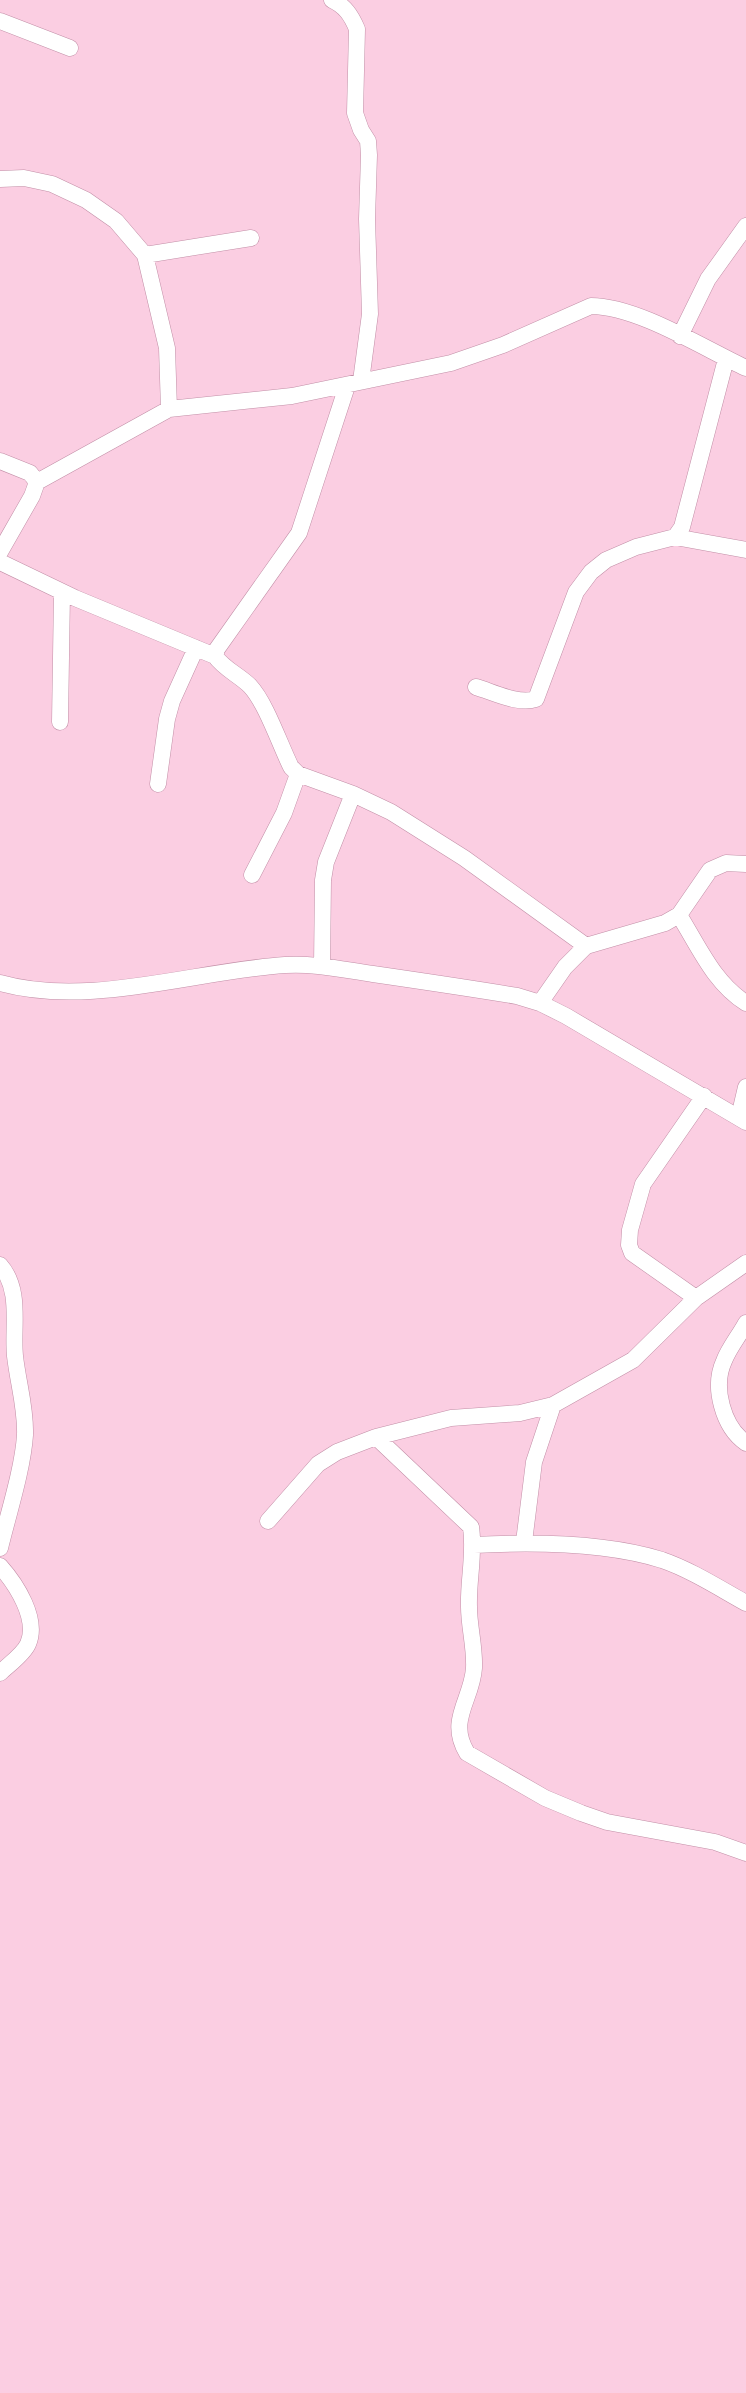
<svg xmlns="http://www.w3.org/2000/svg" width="746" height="2393" font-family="'Archivo Narrow',sans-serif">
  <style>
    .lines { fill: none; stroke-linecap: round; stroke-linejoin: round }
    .minor-casing { stroke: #c28fa7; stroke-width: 17 }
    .minor { stroke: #fff; stroke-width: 16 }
  </style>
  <rect width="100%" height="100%" fill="#fbcee2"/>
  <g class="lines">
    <g class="minor-casing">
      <path id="minor" d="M332,0C345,6 351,15 357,29L355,113L361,130L368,141L369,155L367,219L370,314L361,381
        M0,21L70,48
        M0,179L24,178L52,184L86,200L116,221L145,255L167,348L169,409
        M145,255L251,238
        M680,336L708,279L746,226
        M347,386L299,533L217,649L215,656C224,669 239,675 250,686C266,703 280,745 291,767L298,774L353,794L391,812L464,858L586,946
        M0,461L30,473L37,482L32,496L0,552
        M37,482L169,409L292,396L451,363L503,345L591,306C637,306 703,348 746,368
        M675,537L746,550
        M0,562L75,598L215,656
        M476,687C493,692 518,705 536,699L576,592L591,572L606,560L636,547L675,537L682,527L726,359
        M60,722L62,592
        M158,784L167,719L172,701L196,648
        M252,875L284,813L298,774
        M679,915C699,947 714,983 746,1003
        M322,966L323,880L326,862L353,794
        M0,983C88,1008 194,971 285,965C315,963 344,970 373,974C421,981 469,988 517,996L540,1003L566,1016L746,1122
        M540,1003L565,967L586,946L665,923L679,915L710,870L726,863L746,864
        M739,1117L746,1087
        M0,1265C22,1290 12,1327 15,1356C18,1383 26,1408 25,1435C23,1468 8,1515 0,1548
        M696,1298L632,1253L629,1245L630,1230L643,1184L704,1096
        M746,1323C739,1336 729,1348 724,1361C712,1387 723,1427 746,1443
        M376,1437L471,1527C475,1554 468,1580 469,1607C469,1627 475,1647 474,1668C472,1700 447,1720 467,1753L545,1798L581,1813L607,1822L715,1842L746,1853
        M268,1521L318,1464L337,1452L376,1437L451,1418L520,1413L553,1405L633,1360L696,1298L746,1263
        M524,1542L534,1462L553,1405
        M474,1545C531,1542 607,1543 662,1560C691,1570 719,1588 746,1603
        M0,1566C16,1584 39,1619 28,1644C23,1655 8,1665 0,1673"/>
    </g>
    <use href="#minor" class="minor"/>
  </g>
</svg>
